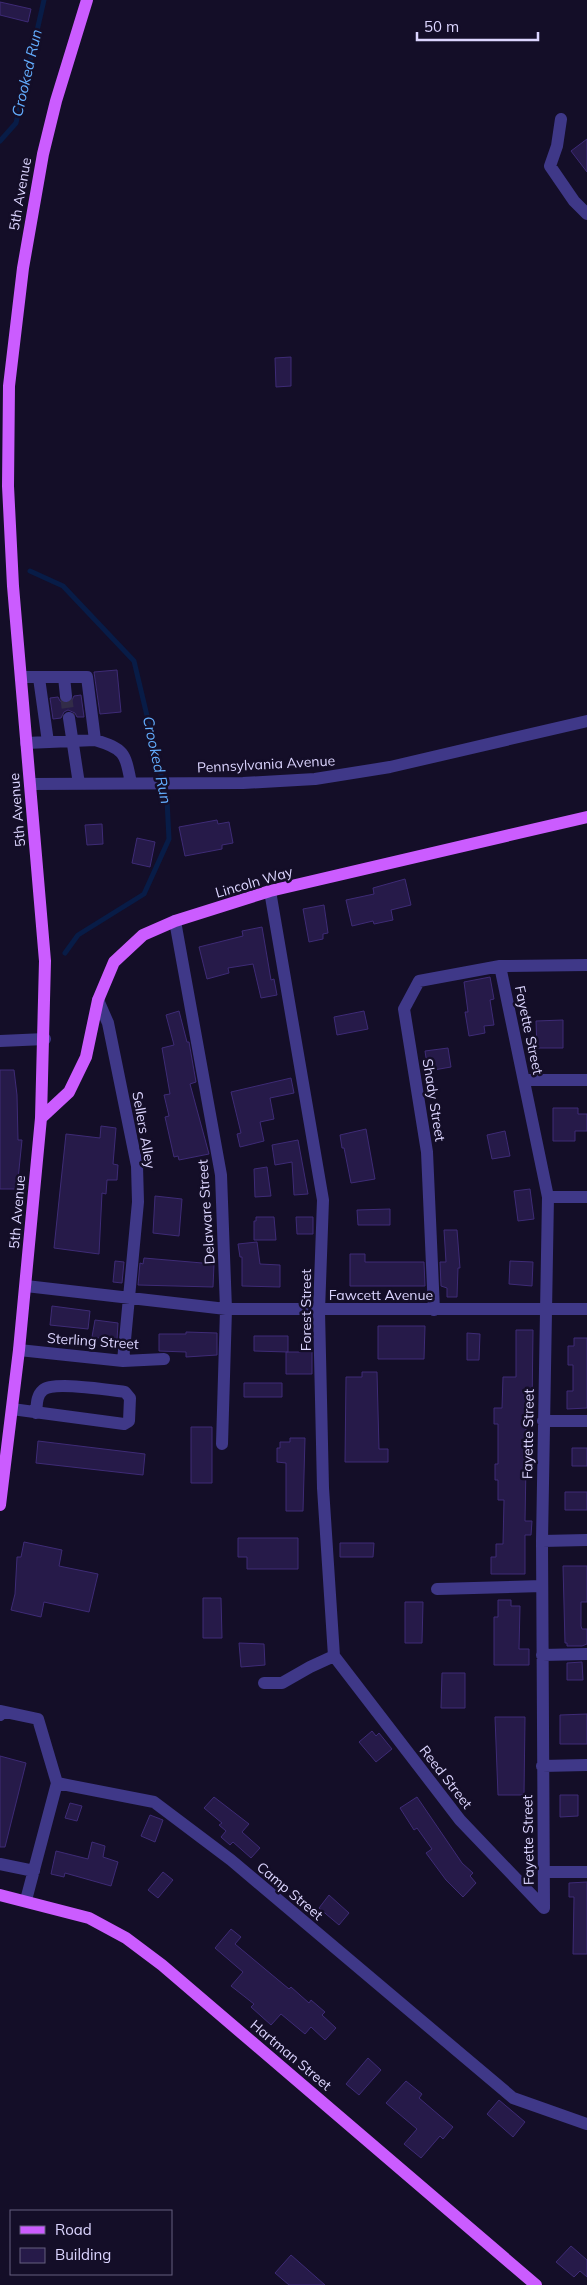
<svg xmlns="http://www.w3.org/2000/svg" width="587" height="2285" font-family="Mulish,sans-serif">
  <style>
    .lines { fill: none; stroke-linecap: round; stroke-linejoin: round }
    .stream { stroke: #081c47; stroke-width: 5 }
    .building { fill: #261a49; stroke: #3e2b76 }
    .minor-tunnel { stroke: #322c48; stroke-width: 12; stroke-dasharray: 12 6; stroke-linecap: butt }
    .minor { stroke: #3f3888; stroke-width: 12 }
    .major { stroke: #cb5cff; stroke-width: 12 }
    .labels { text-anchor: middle; stroke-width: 5; stroke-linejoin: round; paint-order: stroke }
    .street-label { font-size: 14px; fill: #dcd5ff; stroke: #140e28 }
    .water-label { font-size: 15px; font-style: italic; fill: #63aeff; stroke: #140e28 }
  </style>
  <rect width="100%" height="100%" fill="#140e28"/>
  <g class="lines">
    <path class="stream" d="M0,141L16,123L44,0
      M30,571L63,586L134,661L167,800L169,839L144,894L78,935L65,953"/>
  </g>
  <path class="building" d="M0,2L31,9L28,22L0,15Z
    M587,139V172L571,151Z
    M291,357V386L276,387L275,358Z
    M117,670L121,712L100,714L94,672Z
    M81,695L84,717H77L75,713L68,710L64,712L61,718L53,719L50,698L58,697L60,701L66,704L71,702L74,696Z
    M217,820L218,824L229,822L233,843L222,845V849L185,856L179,827Z
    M102,824L103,844L87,845L85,825Z
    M137,838L155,842L150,867L132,863Z
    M405,879L411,905L391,910L393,920L374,924L373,921L352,926L346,900L374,894L373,888Z
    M324,905L328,933L323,934V939L309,942L303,909Z
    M262,927L271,980L274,979L277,995L261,998L253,964L228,968L229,973L207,979L199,947L243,936L242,931Z
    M490,977L494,999L490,1000L494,1025L484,1026L485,1033L469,1036L465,1012H468L464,982Z
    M179,1011L187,1042H189L196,1082L190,1084L209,1154L179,1160L178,1156L174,1157L165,1117L169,1116L164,1095L170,1094L162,1048L174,1045L166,1015Z
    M364,1011L368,1029L337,1035L334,1017Z
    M563,1020V1048H537L536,1021Z
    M448,1048L451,1067L428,1071L425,1051Z
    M0,1070H14L17,1095L18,1140H22L17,1189H0Z
    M291,1078L294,1093L270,1098L274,1119L260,1122L264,1141L240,1147L237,1134L241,1133L231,1092Z
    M553,1108H578V1114H587V1131H575V1141H553Z
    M101,1126L116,1128L113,1164L118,1165L117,1180H107L106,1194L102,1193L99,1254L54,1248L66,1134L100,1138Z
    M366,1129L375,1179L351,1183L344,1148H342L340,1135Z
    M505,1131L510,1156L492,1159L487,1135Z
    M298,1140L308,1194L294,1195L292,1162L275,1165L272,1145Z
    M267,1167L271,1196L255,1197L254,1169Z
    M530,1189L534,1219L518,1221L514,1191Z
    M155,1196L182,1199L179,1236L153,1233Z
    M390,1209V1225H358L357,1210Z
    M256,1217H274L276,1240H254V1221H256Z
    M296,1217H313V1234H297Z
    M444,1230H457L460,1268H458L457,1297H447V1288L441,1286L440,1262H446Z
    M257,1242L260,1264L280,1265V1287L242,1286V1257H240L238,1244Z
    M350,1254H365V1262H424L425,1286H350Z
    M144,1258L214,1264L213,1287L138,1285L140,1263L143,1264Z
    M115,1261L124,1262L122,1283L113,1282Z
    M510,1261L533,1262L532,1286L509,1284Z
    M52,1306L90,1311L88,1329L50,1325Z
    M95,1320L118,1323L117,1340L92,1337Z
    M378,1326H425L424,1359H378Z
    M516,1330H533L532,1409H529V1424H526V1464L525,1521H532L531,1535H525V1574H491V1557H496V1544H503L504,1500H498V1480H495V1464H498V1424H494V1408H502L503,1377H516Z
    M186,1332L217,1333V1355L186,1357V1352L159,1351V1334H186Z
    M467,1333L480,1334L479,1360H467Z
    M254,1336H288V1352L254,1351Z
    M574,1338H587V1408L567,1409V1391H573V1365H568V1346H574Z
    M286,1352H312V1374H286Z
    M362,1372H377L379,1449H388V1462H345L346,1377H362Z
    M244,1383H282V1397H244Z
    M191,1427H212V1483H191Z
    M290,1438H305L303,1511H286V1463L277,1462V1448H280V1442H290Z
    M38,1441L145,1454L143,1475L36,1463Z
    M572,1448H587V1466H572Z
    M565,1492H587V1510H565Z
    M238,1538H298V1569H247V1557H238Z
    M24,1542L62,1550L59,1566L98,1574L89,1612L44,1602L41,1617L11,1610L15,1594L17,1557H21Z
    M340,1543H374L373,1557H340Z
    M563,1566H587V1602H581V1626L582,1629H587V1644L582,1646H567V1643H565Z
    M203,1598H221L222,1638H203Z
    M498,1600H511V1606H520L519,1649H529V1665H494V1617H498Z
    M405,1602H423L422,1643H405Z
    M239,1643L264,1644L265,1665L241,1667Z
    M582,1662L583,1680H567V1663Z
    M442,1673H465V1708H441Z
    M587,1714V1744H560V1715Z
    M495,1717H525L524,1795H498Z
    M372,1731L376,1736L379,1733L392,1749L376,1762L359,1742Z
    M0,1756L26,1763L5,1847H0Z
    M560,1795H578V1816L560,1817Z
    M214,1797L249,1824L242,1832L260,1848L251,1858L233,1842L230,1845L221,1837L226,1831L219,1825L222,1823L204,1808Z
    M417,1797L462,1863L473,1873L470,1876L476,1883L463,1897L446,1880L426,1853L432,1849L417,1828L414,1830L400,1808Z
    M70,1803L82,1806L77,1821L65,1818Z
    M150,1815L163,1820L155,1842L141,1836Z
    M92,1842L105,1846L103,1857L118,1862L111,1886L65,1873L64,1877L51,1874L56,1851L88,1859Z
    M163,1872L173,1880L158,1898L148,1890Z
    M587,1882V1954H573L574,1897H569V1883Z
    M329,1895L349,1913L339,1925L319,1908Z
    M231,1929L241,1937L235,1944L289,1989L291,1987L309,2003L311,2000L325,2012L322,2015L336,2028L325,2040L311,2027L305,2034L281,2014L271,2025L251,2007L254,2004L231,1986L243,1972L215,1948Z
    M368,2058L381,2070L359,2095L346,2084Z
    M406,2081L422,2094L419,2098L453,2127L443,2139L440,2136L421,2158L404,2144L417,2129L386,2103Z
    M499,2100L525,2122L513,2137L487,2114Z
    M571,2246L587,2260V2277L580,2271L574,2277L556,2262Z
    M291,2255L325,2285H289L275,2273Z"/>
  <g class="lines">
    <path class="minor-tunnel" d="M66,696L69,718"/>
    <path class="minor" d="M561,119L557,146L550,166L574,201L587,214
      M21,677H87L95,740L26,743
      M64,677L66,696
      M39,678L48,742
      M69,718L79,784
      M95,740C125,749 125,753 131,783
      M30,784L243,783L315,779L390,767L587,721
      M270,891L323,1200L319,1311L323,1488L334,1656
      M175,921L221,1175L226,1309L222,1444
      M500,966L548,1197L542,1541L544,1908
      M98,1000L108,1023L137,1166L138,1202L123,1361
      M0,1041L45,1039
      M524,1080H587
      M548,1197H587
      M26,1286L226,1309H587
      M434,1310L427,1152L404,1009L419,981L500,966L587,965
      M19,1350L123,1361L164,1359
      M12,1409L124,1424L129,1421L130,1398L125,1392C109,1390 53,1381 43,1390C36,1396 37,1405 36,1413
      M543,1421H587
      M542,1541L587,1540
      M437,1589L542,1586
      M542,1655L587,1654
      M334,1656L460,1820L544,1908
      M264,1683H282L310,1667L334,1656
      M0,1715L1,1711L38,1719L57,1783
      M542,1766L587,1765
      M57,1783L154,1802L231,1860L513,2098L587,2124
      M0,1864L34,1871
      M544,1872H587
      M26,1900L57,1783"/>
    <path class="major" d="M41,1118L69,1092L86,1057L98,1000L114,962L143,935L175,921L270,891L587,817
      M0,1505L19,1350L41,1118L45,961L13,586L8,486L9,386L23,268L43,154L56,101L87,0
      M0,1895L89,1918L126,1938L162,1965L536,2285"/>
  </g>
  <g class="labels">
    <g class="street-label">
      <text transform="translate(20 194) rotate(-80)" y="5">5th Avenue</text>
      <text transform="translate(266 764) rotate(-3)" y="5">Pennsylvania Avenue</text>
      <text transform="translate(17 810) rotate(-95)" y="5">5th Avenue</text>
      <text transform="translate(254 882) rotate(-16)" y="5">Lincoln Way</text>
      <text transform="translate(529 1030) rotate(78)" y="5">Fayette Street</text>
      <text transform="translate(434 1100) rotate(81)" y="5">Shady Street</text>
      <text transform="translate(144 1130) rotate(80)" y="5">Sellers Alley</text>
      <text transform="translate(17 1212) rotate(-85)" y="5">5th Avenue</text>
      <text transform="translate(206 1212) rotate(-94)" y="5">Delaware Street</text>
      <text x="381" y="1300">Fawcett Avenue</text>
      <text transform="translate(306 1310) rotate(-90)" y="5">Forest Street</text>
      <text transform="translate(93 1341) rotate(4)" y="5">Sterling Street</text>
      <text transform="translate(528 1434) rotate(-89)" y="5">Fayette Street</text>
      <text transform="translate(446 1777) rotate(52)" y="5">Reed Street</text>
      <text transform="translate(528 1840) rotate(-91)" y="5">Fayette Street</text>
      <text transform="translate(290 1891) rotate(40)" y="5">Camp Street</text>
      <text transform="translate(291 2055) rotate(40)" y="5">Hartman Street</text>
    </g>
    <g class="water-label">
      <text transform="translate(27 73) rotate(-77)" y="5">Crooked Run</text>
      <text transform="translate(157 760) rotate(78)" y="5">Crooked Run</text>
    </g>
  </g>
  <rect x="10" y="2210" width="162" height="65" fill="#140e28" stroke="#645e7e"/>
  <rect x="20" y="2226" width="25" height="8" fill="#cb5cff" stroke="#645e7e"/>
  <text x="55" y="2235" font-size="15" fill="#dcd5ff">Road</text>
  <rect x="20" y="2248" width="25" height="15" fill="#261a49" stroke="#645e7e"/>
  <text x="55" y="2260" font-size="15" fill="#dcd5ff">Building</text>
  <path d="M417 32v8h121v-8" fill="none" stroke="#dcd5ff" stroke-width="2.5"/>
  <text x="424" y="32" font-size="15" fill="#dcd5ff" stroke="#140e28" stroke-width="4" paint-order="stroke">50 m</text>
</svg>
